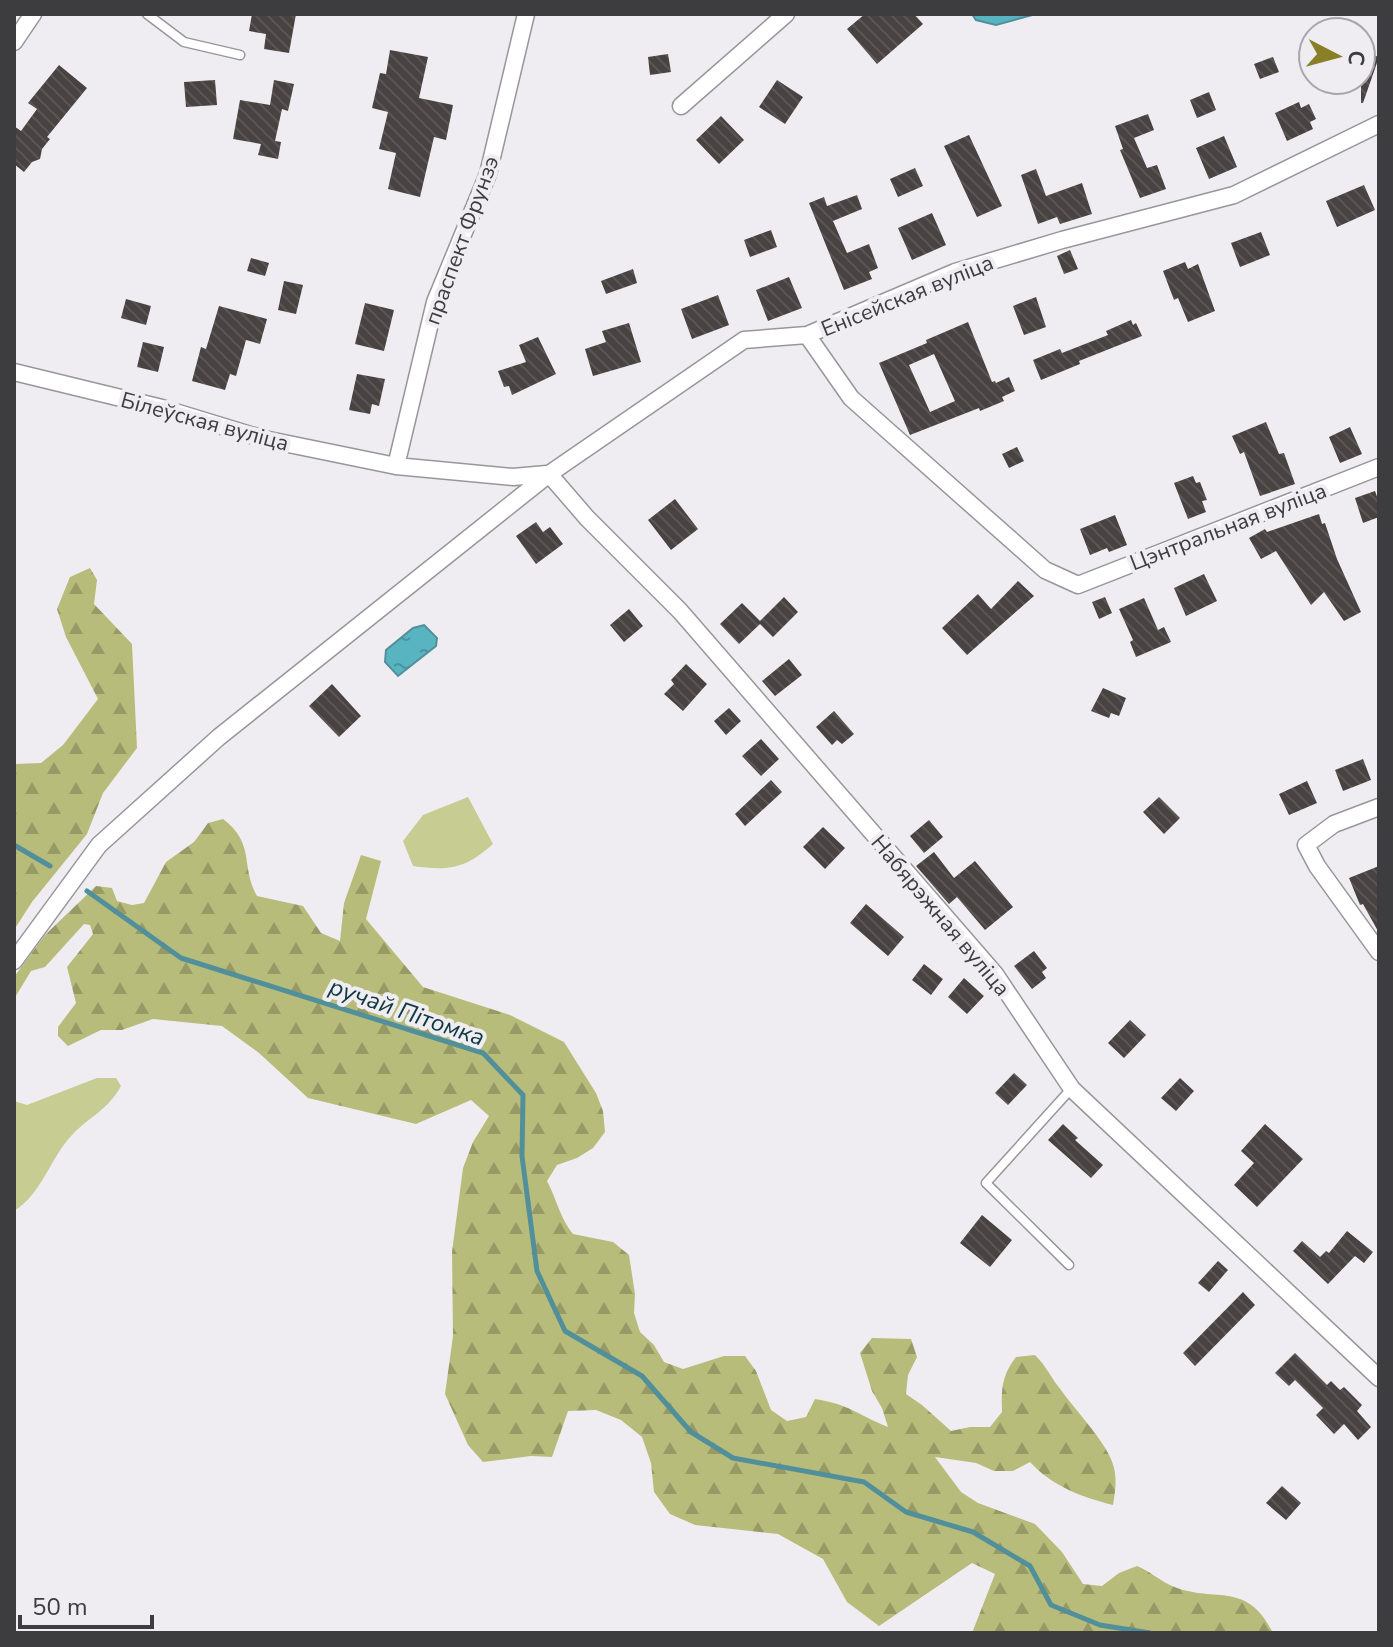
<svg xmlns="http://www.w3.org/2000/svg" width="1393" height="1647" font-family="'Nunito Sans',sans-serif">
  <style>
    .green { fill: #c7cc93 }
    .forest { fill: url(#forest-firs) }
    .water { fill: url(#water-ripples); stroke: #51909a; stroke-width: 2 }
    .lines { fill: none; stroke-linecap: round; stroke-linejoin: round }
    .stream { stroke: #51909a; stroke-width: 5 }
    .building { fill: url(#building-back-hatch); fill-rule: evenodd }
    .lane-casing { stroke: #98969b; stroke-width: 11 }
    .street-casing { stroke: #98969b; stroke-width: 19 }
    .lane { stroke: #fff; stroke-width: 8 }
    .street { stroke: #fff; stroke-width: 16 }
    .labels { text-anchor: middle; stroke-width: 8; stroke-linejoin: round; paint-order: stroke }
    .street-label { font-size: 22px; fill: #3d3c3e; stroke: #f0edf2 }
    .water-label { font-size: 24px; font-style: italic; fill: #0d393f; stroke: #f0edf2 }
  </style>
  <defs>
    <pattern id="forest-firs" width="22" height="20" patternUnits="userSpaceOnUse" patternTransform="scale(2)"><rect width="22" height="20" fill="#b8bc7a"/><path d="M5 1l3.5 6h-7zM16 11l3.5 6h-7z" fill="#979a65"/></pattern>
    <pattern id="water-ripples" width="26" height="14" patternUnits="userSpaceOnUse" patternTransform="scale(2)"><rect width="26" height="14" fill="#59b4c1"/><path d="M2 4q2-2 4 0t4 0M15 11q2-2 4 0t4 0" fill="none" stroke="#4b949e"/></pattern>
    <pattern id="building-back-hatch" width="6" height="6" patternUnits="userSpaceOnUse" patternTransform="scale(2)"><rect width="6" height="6" fill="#484241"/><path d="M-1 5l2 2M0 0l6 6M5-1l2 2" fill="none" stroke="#5b5655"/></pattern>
  </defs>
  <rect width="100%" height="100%" fill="#f0edf2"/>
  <path class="green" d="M468,797L493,844C465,869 449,871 413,866L403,841L423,815Z
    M97,1078H116L121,1086C108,1110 90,1116 72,1135C50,1158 42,1194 14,1211V1101L27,1105Z"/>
  <path class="forest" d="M90,568L97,580L94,604L132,644L137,748L103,793L87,834L32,902L14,930V764L41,763L63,745L98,699L66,637L57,609L70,577Z
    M223,819C256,844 240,866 257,896L303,906L321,933L340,941L344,903L361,855L381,861L366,919L423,987L510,1015L564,1042L596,1093L603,1111L605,1132L593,1148L577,1158L557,1165L547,1181C557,1200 560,1218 573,1234L613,1242L629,1255L635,1294L634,1313L640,1332L654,1345L664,1362L683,1369L724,1356H745L756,1371L771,1410L787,1421L806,1417L815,1399C849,1404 858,1415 888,1427L882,1408L872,1391L860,1353L872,1338L911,1339L917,1357L908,1375L906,1394L922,1405L951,1431L970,1427H990L1002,1412C1001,1389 1002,1375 1016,1357L1035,1355C1047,1367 1051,1378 1061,1390C1075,1410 1110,1446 1114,1468C1117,1480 1115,1493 1113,1505C1081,1497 1052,1486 1030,1462L1013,1471H994L976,1463L935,1457L961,1492L978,1503L1035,1524L1062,1552L1083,1584L1102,1586L1119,1573L1137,1566C1151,1572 1159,1580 1170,1585C1213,1605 1246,1578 1273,1633H972L995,1574L972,1563L879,1626L847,1602L823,1559L778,1534L695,1525L670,1514L654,1492L651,1463L642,1437L621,1420L596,1410L568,1411L552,1457L531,1456L483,1462L468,1445L445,1394L453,1336L452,1252L463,1168L473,1142L489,1116L471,1100L416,1124L308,1098L259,1053L222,1026L153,1019L122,1030H101L68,1046L58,1036V1027L76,1003L67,967L93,934L90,925L84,924L45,967L31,971L14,999V977L45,935L96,886L112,888L117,901L132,905L144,903L166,862L194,842L208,823Z"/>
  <path class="water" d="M972,14H1036L996,25L976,20Z
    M424,625L437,638L436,646L398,676L385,662L386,650L413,628Z"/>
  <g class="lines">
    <path class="stream" d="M14,845L50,866
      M87,891L181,958L483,1053L523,1095L522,1156L537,1271L565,1331L642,1376L691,1432L733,1458L864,1482L906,1512L973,1532L1030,1566L1051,1605L1100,1625L1150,1633"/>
  </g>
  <path class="building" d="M252,14H296L289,53L264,49L266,34L249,31Z
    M865,14H914L923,24L877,64L847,29Z
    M390,50L428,57L419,98L453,105L446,140L434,137L420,197L388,189L396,153L379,149L388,112L372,108L380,73L386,74Z
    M1361,50L1379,57L1363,103H1361Z
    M668,54L671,72L650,75L648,57Z
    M1273,57L1279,72L1260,79L1254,64Z
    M59,65L87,88L47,137L50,139L42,149L40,159L32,162L24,172L14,164V126L21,131L37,109L28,103Z
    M215,80L217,105L186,107L184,82Z
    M274,80L294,84L288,111L282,109L275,141L281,142L278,159L258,155L261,144L233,139L240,100L270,105Z
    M777,80L803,97L785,124L759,107Z
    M1209,92L1216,110L1197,118L1190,100Z
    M1299,102L1301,108L1309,104L1316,119L1310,122L1313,129L1287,141L1275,113Z
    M1148,114L1154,130L1134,138L1147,168L1157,165L1166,189L1140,198L1120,150L1123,149L1115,126Z
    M721,116L744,140L719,164L696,140Z
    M969,135L1002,206L977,217L944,146Z
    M1224,136L1237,167L1209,179L1196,148Z
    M915,168L923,186L898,197L890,179Z
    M1036,169L1046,196L1082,183L1092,214L1060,224L1057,217L1038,224L1021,175Z
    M1364,185L1375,210L1337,227L1326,201Z
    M857,195L862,209L833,221L847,253L869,244L878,268L869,272L872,279L844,290L809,203L824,197L827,206Z
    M932,213L946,245L912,260L898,228Z
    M771,230L777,247L750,257L744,240Z
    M1261,232L1270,255L1240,267L1231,243Z
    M1070,250L1078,269L1064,274L1057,256Z
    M251,258L269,263L265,276L247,271Z
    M1185,262L1188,269L1198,264L1215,311L1188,322L1178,298L1174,300L1163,271Z
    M633,269L637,283L606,294L601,281Z
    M789,277L802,308L768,321L756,290Z
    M284,281L303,285L296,314L278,310Z
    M718,295L729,325L692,339L681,309Z
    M1036,297L1046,327L1024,335L1013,306Z
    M126,299L151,306L146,325L121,318Z
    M365,303L394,310L384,351L355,344Z
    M219,306L267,319L260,344L246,340L236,376L230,374L225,390L192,381L201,347L206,349Z
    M1131,320L1133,325L1136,323L1142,336L1079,361L1080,364L1041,380L1033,360L1060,349L1062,353L1108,335L1106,331Z
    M968,322L992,382L995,381L996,383L1009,377L1015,391L1002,397L1004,401L980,411L979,408L910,435L879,363L927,343L926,340ZM934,354L955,401L930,412L909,365Z
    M629,323L641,362L593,376L585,349L606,342L602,331Z
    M538,337L556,374L512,395L509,386L504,387L498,371L526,362L519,345Z
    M143,342L164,347L158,372L137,367Z
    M357,374L385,379L379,406L372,404L370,414L349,410Z
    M1266,422L1279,454L1284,453L1295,484L1260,496L1244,452L1240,454L1232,436Z
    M1350,427L1362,454L1340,463L1329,437Z
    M1017,447L1024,461L1009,468L1002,454Z
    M1193,476L1196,483L1200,482L1207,500L1202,501L1206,512L1188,519L1174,483Z
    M1375,491L1379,502V517L1363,523L1355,498Z
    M675,499L698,529L671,550L648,520Z
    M1319,514L1322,524L1325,523L1337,559L1361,612L1344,621L1324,592L1311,605L1276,551L1261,559L1249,538L1265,529L1267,532Z
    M1115,515L1127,545L1109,552L1107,548L1090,555L1080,529Z
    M536,522L543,532L550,527L563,544L536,564L516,536Z
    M1204,574L1217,601L1186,616L1174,588Z
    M1018,581L1034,596L967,655L942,628L978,594L991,609Z
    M784,597L798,612L773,637L760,624L739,644L720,624L742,603L760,621Z
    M1105,597L1112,613L1099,619L1092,602Z
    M1144,598L1158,630L1164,627L1171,642L1136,657L1130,642L1133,640L1119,609Z
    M629,609L643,626L624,642L610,625Z
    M789,659L802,675L775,696L762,681Z
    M686,664L707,684L683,711L664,694L674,684L671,680Z
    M332,684L361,716L339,737L309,706Z
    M1103,688L1126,698L1119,716L1111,713L1109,718L1091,711Z
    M729,708L741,721L726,735L714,721Z
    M834,711L854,734L842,744L837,740L832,745L816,727Z
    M761,739L779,759L761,776L742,756Z
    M1363,759L1371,780L1343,791L1335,770Z
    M771,780L782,792L745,826L735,814Z
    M1307,781L1317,803L1289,815L1279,794Z
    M1159,797L1180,818L1164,834L1143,812Z
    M929,820L943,837L924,853L910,836Z
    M823,827L845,848L825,869L803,847Z
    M934,852L954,878L975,861L1013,907L985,930L957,897L949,904L916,866Z
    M1379,866V933L1363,904L1360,905L1349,878Z
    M866,904L904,937L888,956L850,923Z
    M1034,951L1047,968L1042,972L1046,978L1032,989L1014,966Z
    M924,964L943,979L931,995L912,980Z
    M964,978L984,996L967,1014L948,997Z
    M1130,1020L1146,1035L1124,1058L1108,1043Z
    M1014,1073L1027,1085L1008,1105L995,1093Z
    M1180,1078L1194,1091L1176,1111L1161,1098Z
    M1063,1124L1078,1138L1075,1140L1103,1165L1091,1178L1048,1140Z
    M1265,1124L1303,1159L1257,1207L1234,1185L1254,1163L1241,1151Z
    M982,1215L1012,1240L990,1267L960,1243Z
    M1347,1231L1373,1252L1364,1263L1355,1256L1328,1284L1293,1251L1302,1241L1320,1257L1326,1251L1329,1253Z
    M1218,1261L1228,1270L1209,1292L1198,1283Z
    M1243,1292L1255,1305L1195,1366L1183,1353Z
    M1295,1353L1327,1385L1331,1381L1340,1390L1344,1387L1362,1405L1357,1411L1371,1427L1358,1440L1344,1424L1334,1434L1316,1415L1323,1408L1295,1380L1289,1386L1275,1373Z
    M1282,1486L1301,1503L1286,1520L1266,1503Z"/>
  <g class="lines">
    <g class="lane-casing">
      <path id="lane" d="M147,14L184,42L240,55
        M1069,1265L986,1183L1071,1089"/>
    </g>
    <g class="street-casing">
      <path id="street" d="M14,42L33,14
        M681,106L786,14
        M807,335L851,398L1045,570L1078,585L1379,467
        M14,372L162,408L264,439L396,466L513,477L547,474
        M396,466L435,302L488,174L526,14
        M549,474L587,518L680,611L995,974L1072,1089L1379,1378
        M1379,807L1334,824L1306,845L1317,866L1379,952
        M14,961L99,845L219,737L549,474L744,340L807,335L955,272L1062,240L1234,195L1379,124"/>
    </g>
    <use href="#lane" class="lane"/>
    <use href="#street" class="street"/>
  </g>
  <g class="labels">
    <g class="street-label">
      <text transform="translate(461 240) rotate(-70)" y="8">праспект Фрунзэ</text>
      <text transform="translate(907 295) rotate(-22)" y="8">Енісейская вуліца</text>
      <text transform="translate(205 421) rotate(15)" y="8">Білеўская вуліца</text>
      <text transform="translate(1228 526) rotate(-21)" y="8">Цэнтральная вуліца</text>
      <text transform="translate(941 915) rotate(50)" y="8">Набярэжная вуліца</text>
    </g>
    <g class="water-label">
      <text transform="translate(407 1012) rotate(19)" y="8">ручай Пітомка</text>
    </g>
  </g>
  <rect width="1393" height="1647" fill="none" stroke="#3d3c3e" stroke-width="32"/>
  <g transform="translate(1337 56) rotate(96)"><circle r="38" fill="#f0edf2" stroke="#a8a6aa" stroke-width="2"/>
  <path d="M0-6L14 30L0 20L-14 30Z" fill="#887f26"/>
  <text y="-12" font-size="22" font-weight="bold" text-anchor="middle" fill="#3d3c3e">С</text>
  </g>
  <path d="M20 1615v12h132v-12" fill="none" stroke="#3d3c3e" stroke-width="4"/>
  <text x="32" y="1615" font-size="24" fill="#3d3c3e" stroke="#f0edf2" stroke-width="6" paint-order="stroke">50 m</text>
</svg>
